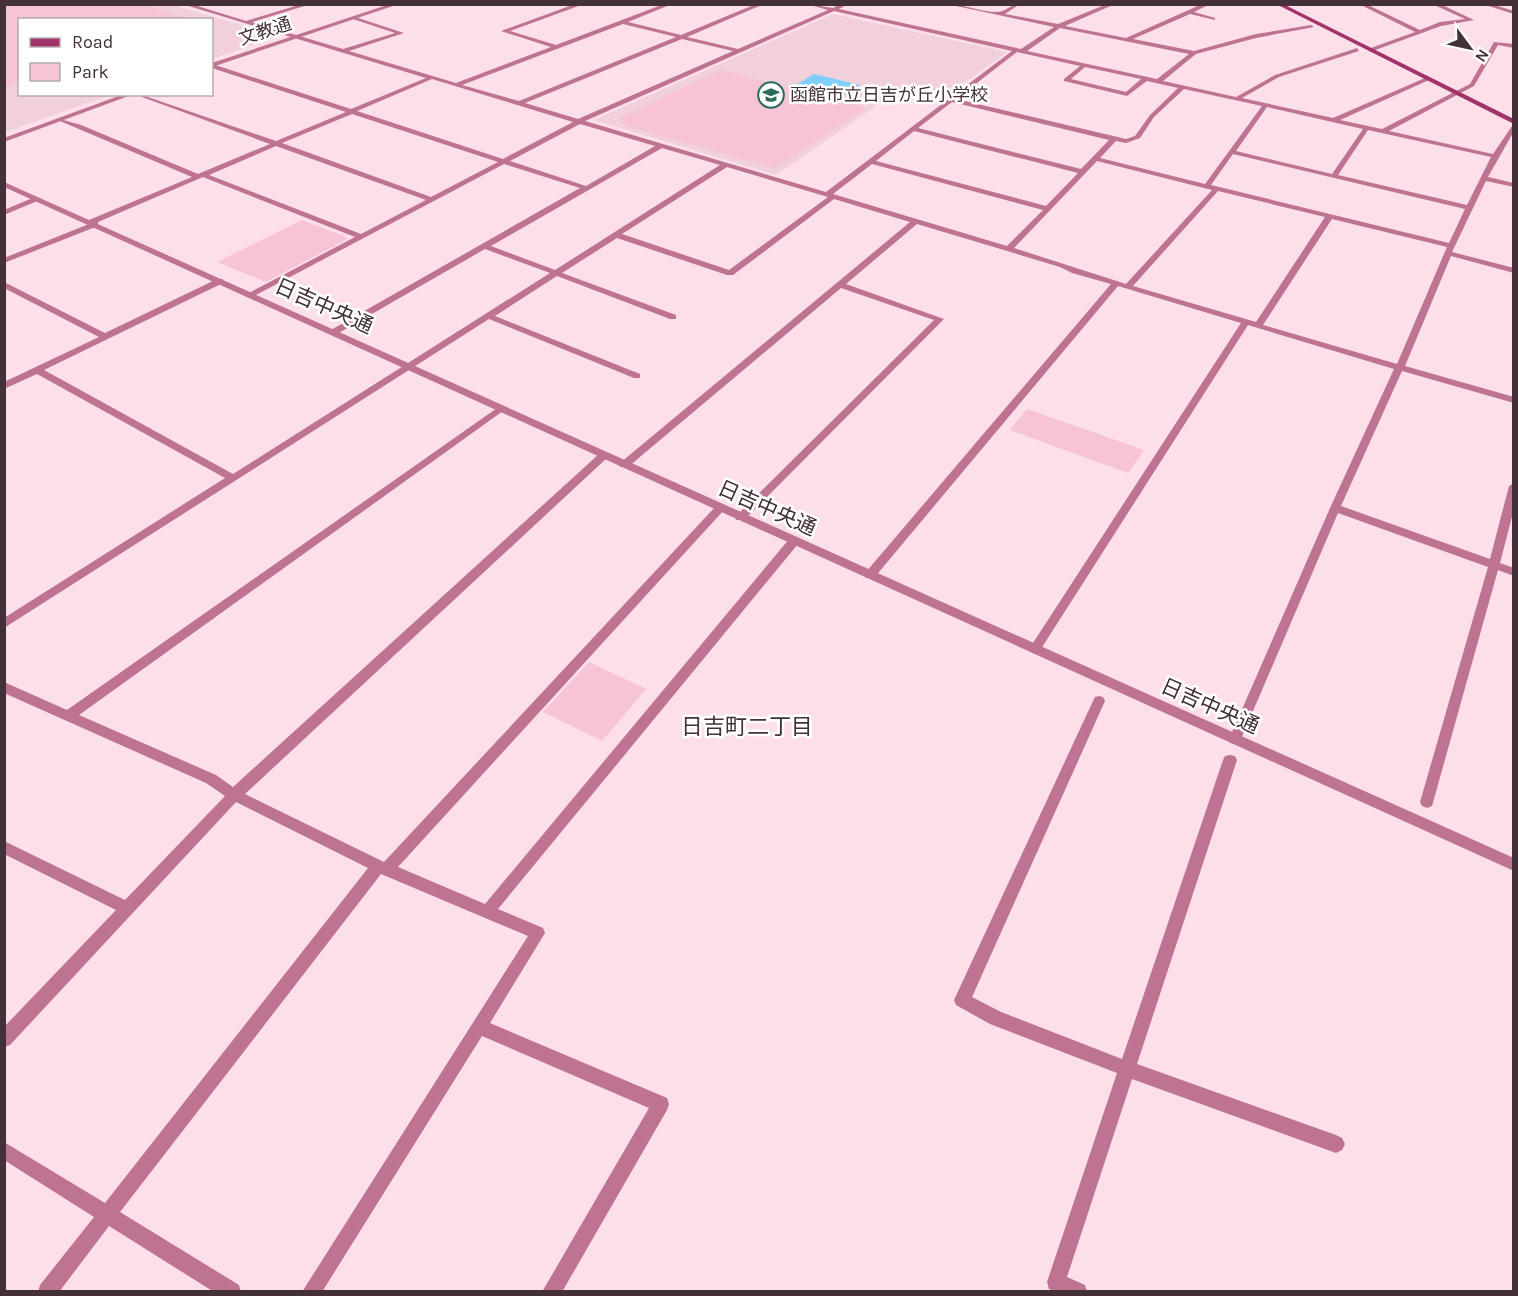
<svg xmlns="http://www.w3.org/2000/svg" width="1518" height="1296" font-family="Karla,'Noto Sans JP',sans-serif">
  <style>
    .built { fill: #f1cfdb }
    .green { fill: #f7c3d7 }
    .water { fill: #80cffb }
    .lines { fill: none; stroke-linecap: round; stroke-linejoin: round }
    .minor { fill: #be7392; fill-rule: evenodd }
    .tertiary { fill: #be7392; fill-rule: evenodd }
    .secondary { fill: #a23369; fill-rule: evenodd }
    .labels { text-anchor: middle; stroke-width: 5; stroke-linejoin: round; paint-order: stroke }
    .far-street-label { font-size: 18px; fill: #433038; stroke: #fff }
    .far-poi-label { font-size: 18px; fill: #433038; stroke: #fff; text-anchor: start }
    .street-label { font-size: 21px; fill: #433038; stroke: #fff }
    .neighbourhood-label { font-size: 22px; fill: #433038; stroke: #fff }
  </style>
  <rect width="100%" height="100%" fill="#fcdfe9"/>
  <path class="built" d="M4,5H173L278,36L212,59V20H20V94L110,95L5,132Z
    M833,14L1007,52L940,100L899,90L776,175L594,120Z"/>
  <path class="green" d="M4,5H142L191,19L20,20L19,81L5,86Z
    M721,70L866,108L775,168L626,126L619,118Z
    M302,220L346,237V240L266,282L217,262Z
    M1027,409L1144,450L1128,473L1010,430Z
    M589,662L646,689L602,741L543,712Z"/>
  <path class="water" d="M814,74L860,85L842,96L796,85Z"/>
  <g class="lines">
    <path class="minor" d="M182,4H191L246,21L302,4H311L252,22L343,49L395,33L350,18L355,17L404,33L349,51L456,83L551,47L501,31L575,4H584L510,31L556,45L664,4H672L628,22L681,35L756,4H764L687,37L738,49L828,10L807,4L833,8L840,4H848L839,9L1021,49L1054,27L947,4C964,4 980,12 997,12C1005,12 1011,4 1020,4L1005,14L1058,24L1107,4H1115L1065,26L1126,38L1202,4H1210L1194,12L1215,18V20L1190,14L1133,39L1194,51L1256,34L1311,25L1314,27L1256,38L1196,54L1163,81L1236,97L1275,75L1357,48L1359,51L1279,77L1242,98L1333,118L1425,78H1429V80L1340,120L1382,129L1470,84L1494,42L1514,44V48L1498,45L1474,86L1389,131L1493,154L1514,123V131L1488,177L1514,183V187L1486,181L1452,252L1514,268V273L1451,256L1405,366L1514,397V403L1402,371L1341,506L1490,559L1509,486L1514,483V509L1500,563L1514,568V576L1498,570L1432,806L1427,808L1422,806L1420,802L1488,567L1338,513L1241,739L1240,743L1235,744L1230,743L1229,739L1330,508L1394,369L1248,325L1039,652H1031L1029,649L1031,646L1241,323L1118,286L874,578H866L864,575L866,572L1111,284L1072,273L1060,267L917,224L846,284L944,319L744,520H736L735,517L934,320L841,288L628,467H620V463L910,222L834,199L733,275H727L617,238L562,273L676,315V319H670L557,276L495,316L640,374V378H634L489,319L4,628V618L225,478L37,374L4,389V382L99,337L4,288V282L105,333L217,279H223V283L44,370L233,474L550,273L485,249L337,334H331V330L580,188L504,164L252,297H249V293L355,237L203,177L98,222V226L4,263V258L89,224V220L192,177L60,121V119L81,125L198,174L270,144L142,97V95L276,141L346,112L212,68V64L351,109L426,78ZM834,11L1012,51L826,192L585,121ZM623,24L676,37L519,101L462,85ZM1060,28L1189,54L1157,79L1027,51ZM682,39L733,51L578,119L525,103ZM1017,52L1080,66L1064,79V81L1127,96L1147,81L1178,88L1150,115L1135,136L1126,139L956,99ZM1085,67L1141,79L1126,92L1071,79ZM432,79L573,122L503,159L357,111ZM1184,89L1262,106L1205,184L1100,158L1116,141L1126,143L1140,138L1154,117ZM952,102L1109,140L1081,169L918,128ZM1267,107L1363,129L1332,174L1236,151ZM352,114L498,162L431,197L282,143ZM580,124L655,146L586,186L510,161ZM1368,130L1491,157L1467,205L1338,175ZM914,131L1078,173L1046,206L876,161ZM276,146L426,200L361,234L209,175ZM662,148L720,165L555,270L491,246ZM1233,154L1465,209L1449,243L1211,185ZM1097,161L1212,190L1126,284L1014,248ZM872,164L1043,210L1007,246L833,194ZM727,167L828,197L729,270L622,234ZM1218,191L1325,217L1256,322L1133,286ZM1332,219L1447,247L1397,364L1263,325Z
      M1359,4H1366L1420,30L1440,22L1465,19L1432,4H1440L1474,20L1441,26L1370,52L1368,49L1415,32Z
      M35,197L42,199L4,215V210Z
      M500,406L503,407V411L79,715L216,775L233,787L599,454H607V458L245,794L384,862L716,506H724L725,508L724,510L398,867L485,904L790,538H798L799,541L798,544L498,909L543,928L545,933L490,1023L667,1098L669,1104L667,1110L562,1292H542L649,1108L482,1036L322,1292H302L528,936L381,874L120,1212L239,1285L241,1292H214L109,1226L59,1292H38L40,1285L94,1217L4,1160V1142L105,1203L368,868L236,802L10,1045L4,1047V1027L116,910L4,854V841L125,900L225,796L206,783L4,693V682L67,710Z
      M1099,696L1103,697L1105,701L972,997L1001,1012L1122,1059L1223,760L1225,756L1230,755L1235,756L1237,760L1137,1064L1336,1135L1342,1138L1345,1144L1342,1150L1336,1153L1132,1079L1067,1277L1085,1285L1087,1292H1056L1049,1289L1047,1282L1117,1073L990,1024L956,1005L954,1000L1093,701L1095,697Z"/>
    <path class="tertiary" d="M390,4H399L212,67V63Z
      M1491,4L1514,11V14L1482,4Z
      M124,94H134L4,142V138Z
      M4,182L1514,858V871L4,187Z"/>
    <path class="secondary" d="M1283,4L1514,119V124L1276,4Z"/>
  </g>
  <defs>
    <g id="school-ring" transform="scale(1.35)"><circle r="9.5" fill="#fff" stroke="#2a6b5b" stroke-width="1.5"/><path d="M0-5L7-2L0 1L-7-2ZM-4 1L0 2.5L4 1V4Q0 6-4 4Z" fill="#2a6b5b"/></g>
  </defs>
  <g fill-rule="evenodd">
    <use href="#school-ring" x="771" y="95"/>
  </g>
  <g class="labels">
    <g class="far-street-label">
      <text transform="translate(265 31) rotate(-18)" y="6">文教通</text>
    </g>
    <g class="far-poi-label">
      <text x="790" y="101">函館市立日吉が丘小学校</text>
    </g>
    <g class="street-label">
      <text transform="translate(324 306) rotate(24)" y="7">日吉中央通</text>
      <text transform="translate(767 508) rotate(24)" y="7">日吉中央通</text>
      <text transform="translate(1210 706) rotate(24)" y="7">日吉中央通</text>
    </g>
    <g class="neighbourhood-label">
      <text x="747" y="734">日吉町二丁目</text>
    </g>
  </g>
  <rect width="1518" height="1296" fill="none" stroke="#433038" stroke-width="12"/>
  <rect x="18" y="18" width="195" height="78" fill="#ffffff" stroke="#b4acaf" stroke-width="1.5"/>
  <rect x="30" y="38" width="30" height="9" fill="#a23369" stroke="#b4acaf" stroke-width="1.5"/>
  <text x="72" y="48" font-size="18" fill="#433038">Road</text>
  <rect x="30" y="63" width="30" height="18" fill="#f7c3d7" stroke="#b4acaf" stroke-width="1.5"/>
  <text x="72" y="78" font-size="18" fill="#433038">Park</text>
  <g transform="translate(1470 48) rotate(123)" stroke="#ffffff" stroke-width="4.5" paint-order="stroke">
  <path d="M0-4.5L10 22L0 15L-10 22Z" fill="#433038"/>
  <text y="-9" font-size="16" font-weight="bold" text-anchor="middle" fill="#433038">N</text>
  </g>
</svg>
